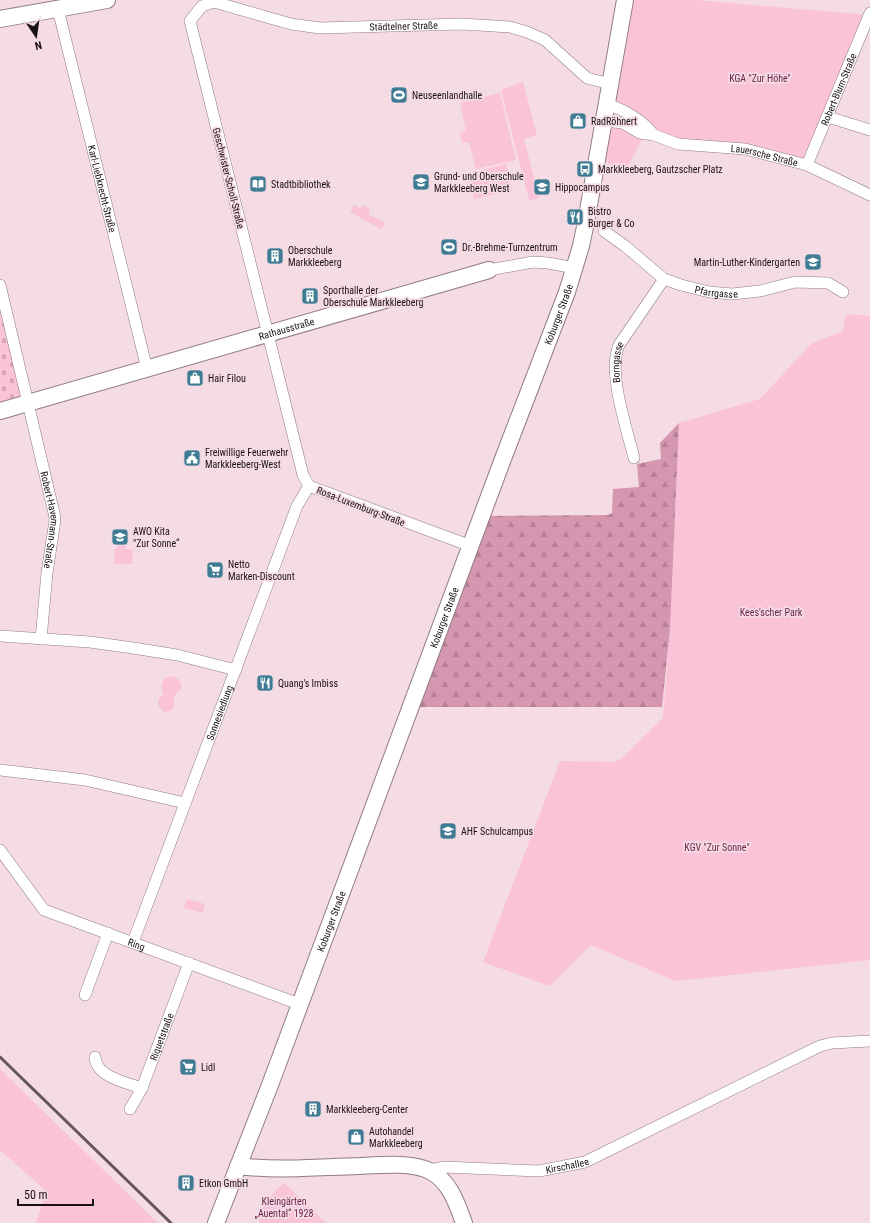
<svg xmlns="http://www.w3.org/2000/svg" width="870" height="1223" font-family="'Roboto Condensed',sans-serif">
  <style>
    .green { fill: #fbc3d8 }
    .forest { fill: url(#forest-firs) }
    .cemetery { fill: url(#cemetery-stones) }
    .lines { fill: none; stroke-linecap: round; stroke-linejoin: round }
    .street-casing { stroke: #927c84; stroke-width: 12 }
    .secondary-casing { stroke: #927c84; stroke-width: 18 }
    .street { stroke: #fff; stroke-width: 11 }
    .secondary { stroke: #fff; stroke-width: 16 }
    .rail { stroke: #64565b; stroke-width: 3 }
    .labels { text-anchor: middle; stroke-width: 3.5; stroke-linejoin: round; paint-order: stroke }
    .street-label { font-size: 10px; fill: #1a1115; stroke: #f4dbe4 }
    .park-label { font-size: 10px; fill: #6a1f44; stroke: #f4dbe4 }
    .poi-label { font-size: 10px; fill: #1a1115; stroke: #f4dbe4; text-anchor: start }
  </style>
  <defs>
    <pattern id="forest-firs" width="22" height="20" patternUnits="userSpaceOnUse"><rect width="22" height="20" fill="#d596af"/><path d="M5 1l3.5 6h-7zM16 11l3.5 6h-7z" fill="#b68096"/></pattern>
    <pattern id="cemetery-stones" width="16" height="16" patternUnits="userSpaceOnUse"><rect width="16" height="16" fill="#fbc3d8"/><path d="M2 7V4a2 2 0 0 1 4 0v3zM10 15v-3a2 2 0 0 1 4 0v3z" fill="#d7a6b8"/></pattern>
  </defs>
  <rect width="100%" height="100%" fill="#f4dbe4"/>
  <path class="green" d="M625,0H696L869,15L807,165L745,149L678,144L607,104Z
    M523,82L537,135L524,139L539,198L529,200L501,90Z
    M500,93L516,160L476,169L469,142L462,143L460,132L466,130L460,103Z
    M604,121L645,134L625,171L597,158Z
    M506,164L512,190L474,199L467,174Z
    M354,205L361,209L363,205L370,209L368,214L385,223L381,229L350,212Z
    M846,314L870,316V960L675,981L591,945L550,986L483,962L560,761L615,762L621,759L663,718L670,629L679,423L760,399L811,344L843,331Z
    M120,543H124L126,549L133,550L132,564H114L115,550Z
    M170,676C178,677 182,681 181,689L173,697C177,705 174,712 164,712L159,707L158,700L164,694C159,687 161,679 170,676Z
    M187,899L205,904L203,913L184,908Z
    M0,1069L158,1223H36L46,1191L0,1150Z
    M284,1183L326,1223H259V1212L276,1190Z"/>
  <path class="forest" d="M679,423L670,629L662,707H410L482,516L608,515L612,513L613,489L639,487L637,464L661,459L660,443Z"/>
  <path class="cemetery" d="M0,285L29,403L0,411Z"/>
  <g class="lines">
    <g class="street-casing">
      <g id="street">
        <path id="s1" d="M58,9L147,369"/>
        <path d="M607,104C626,111 641,119 654,135"/>
        <path d="M828,117L870,130"/>
        <path id="s2" d="M604,121L623,123L640,133L654,135L678,144L745,149L807,165L870,195"/>
        <path id="s3" d="M807,165L870,13"/>
        <path id="s4" d="M604,231L625,246L664,279L681,285L709,292L732,294L760,291L795,282L828,283L843,292"/>
        <path d="M489,270L533,262L548,263L575,268"/>
        <path id="s5" d="M0,285L54,513L55,520L47,573L41,639"/>
        <path id="s6" d="M634,458C627,429 607,372 619,345L664,279"/>
        <path id="s7" d="M471,546L309,486L303,475L299,459L190,21L202,6L214,2L291,24L320,28L462,24L510,27L527,32L545,40L587,78L610,84"/>
        <path d="M0,636L90,642L133,648L177,655L236,670"/>
        <path d="M0,770L85,780L185,803"/>
        <path id="s8" d="M0,850L44,910L299,1004"/>
        <path id="s9" d="M133,942L297,506L309,486"/>
        <path d="M85,995L108,933"/>
        <path d="M95,1057C96,1077 127,1083 142,1088"/>
        <path id="s10" d="M130,1109L142,1088L189,963"/>
        <path id="s11" d="M430,1170L443,1167L539,1171L585,1162L820,1046L832,1043L870,1041"/>
      </g>
    </g>
    <g class="secondary-casing">
      <g id="secondary">
        <path d="M0,19L107,0"/>
        <path id="s12" d="M0,411L489,270"/>
        <path d="M238,1166C278,1171 319,1167 360,1166C380,1165 412,1162 430,1171C450,1181 457,1204 464,1223"/>
        <path id="s13" d="M216,1223L270,1085L501,464L567,292L581,246L586,222L625,0"/>
      </g>
    </g>
    <use href="#street" class="street"/>
    <use href="#secondary" class="secondary"/>
    <path class="rail" d="M0,1057L171,1223"/>
  </g>
  <defs>
    <g id="stadium-square" transform="scale(0.9)"><rect x="-9" y="-9" width="18" height="18" rx="4" fill="#3f7b92" stroke="#f4dbe4"/><path d="M0-5a6.5 5 0 1 0 0 10a6.5 5 0 1 0 0-10ZM-3.5-1.8h7v3.6h-7Z" fill="#fff"/></g>
    <g id="shop-square" transform="scale(0.9)"><rect x="-9" y="-9" width="18" height="18" rx="4" fill="#3f7b92" stroke="#f4dbe4"/><path d="M-5-2.5h2.3a2.7 3.5 0 0 1 5.4 0H5L5.5 6h-11ZM-1.5-2.5h3a1.5 2.3 0 0 0-3 0Z" fill="#fff"/></g>
    <g id="bus-square" transform="scale(0.9)"><rect x="-9" y="-9" width="18" height="18" rx="4" fill="#3f7b92" stroke="#f4dbe4"/><path d="M-5-6H5V4H4V6H2V4H-2V6H-4V4H-5ZM-3.5-4V0h7V-4ZM-3.5 1.2v1.5H-2V1.2ZM2 1.2v1.5H3.5V1.2Z" fill="#fff"/></g>
    <g id="school-square" transform="scale(0.9)"><rect x="-9" y="-9" width="18" height="18" rx="4" fill="#3f7b92" stroke="#f4dbe4"/><path d="M0-5L7-2L0 1L-7-2ZM-4 1L0 2.5L4 1V4Q0 6-4 4Z" fill="#fff"/></g>
    <g id="library-square" transform="scale(0.9)"><rect x="-9" y="-9" width="18" height="18" rx="4" fill="#3f7b92" stroke="#f4dbe4"/><path d="M-6-4Q-3-5.5-.7-3.5V5Q-3 3-6 4ZM6-4Q3-5.5 .7-3.5V5Q3 3 6 4Z" fill="#fff"/></g>
    <g id="restaurant-square" transform="scale(0.9)"><rect x="-9" y="-9" width="18" height="18" rx="4" fill="#3f7b92" stroke="#f4dbe4"/><path d="M-5-6h1v4h1v-4h1v4h1v-4h1v5L-1.5 .5V6h-2V.5L-5-1ZM5-6V6H3V1.5H1.5Q1.5-4 5-6Z" fill="#fff"/></g>
    <g id="building-square" transform="scale(0.9)"><rect x="-9" y="-9" width="18" height="18" rx="4" fill="#3f7b92" stroke="#f4dbe4"/><path d="M-4-6H4V6H1V3H-1V6H-4ZM-2.5-4.3h1.7v1.8h-1.7ZM.8-4.3h1.7v1.8H.8ZM-2.5-1h1.7V.8h-1.7ZM.8-1h1.7V.8H.8Z" fill="#fff"/></g>
    <g id="civic-square" transform="scale(0.9)"><rect x="-9" y="-9" width="18" height="18" rx="4" fill="#3f7b92" stroke="#f4dbe4"/><path d="M-.6-6.5H3V-4.5H.6V-3L4-1V1h2V6H-6V1h2V-1L-.6-3ZM-1.2 2.5V6h2.4V2.5Z" fill="#fff"/></g>
    <g id="supermarket-square" transform="scale(0.9)"><rect x="-9" y="-9" width="18" height="18" rx="4" fill="#3f7b92" stroke="#f4dbe4"/><path d="M-6-5.5h2.5l.6 2H6L4.5 2H-2.5L-4.4-4H-6ZM-1.5 3.2a1.3 1.3 0 1 0 .1 0ZM3 3.2a1.3 1.3 0 1 0 .1 0Z" fill="#fff"/></g>
  </defs>
  <g fill-rule="evenodd">
    <use href="#stadium-square" x="399" y="95"/>
    <use href="#shop-square" x="578" y="121"/>
    <use href="#bus-square" x="585" y="169"/>
    <use href="#school-square" x="421" y="182"/>
    <use href="#library-square" x="258" y="184"/>
    <use href="#school-square" x="542" y="187"/>
    <use href="#restaurant-square" x="575" y="217"/>
    <use href="#stadium-square" x="449" y="247"/>
    <use href="#building-square" x="275" y="256"/>
    <use href="#school-square" x="813" y="262"/>
    <use href="#building-square" x="310" y="296"/>
    <use href="#shop-square" x="195" y="378"/>
    <use href="#civic-square" x="192" y="458"/>
    <use href="#school-square" x="120" y="537"/>
    <use href="#supermarket-square" x="215" y="570"/>
    <use href="#restaurant-square" x="265" y="683"/>
    <use href="#school-square" x="448" y="831"/>
    <use href="#supermarket-square" x="188" y="1067"/>
    <use href="#building-square" x="313" y="1109"/>
    <use href="#shop-square" x="356" y="1137"/>
    <use href="#building-square" x="186" y="1183"/>
  </g>
  <g class="labels">
    <g class="street-label">
      <text dy="4" stroke="none"><textPath href="#s7" startOffset="878">Städtelner Straße</textPath></text>
      <text dy="4" stroke="none"><textPath href="#s3" startOffset="82">Robert-Blum-Straße</textPath></text>
      <text dy="4" stroke="none"><textPath href="#s2" startOffset="166">Lauersche Straße</textPath></text>
      <text transform="translate(229 178) rotate(76)" y="4">Geschwister-Scholl-Straße</text>
      <text dy="4" stroke="none"><textPath href="#s1" startOffset="185">Karl-Liebknecht-Straße</textPath></text>
      <text dy="4" stroke="none"><textPath href="#s4" startOffset="131">Pfarrgasse</textPath></text>
      <text dy="4" stroke="none"><textPath href="#s13" startOffset="971">Koburger Straße</textPath></text>
      <text dy="4" stroke="none"><textPath href="#s12" startOffset="298">Rathausstraße</textPath></text>
      <text dy="4" stroke="none"><textPath href="#s6" startOffset="98">Borngasse</textPath></text>
      <text transform="translate(361 506) rotate(21)" y="4">Rosa-Luxemburg-Straße</text>
      <text dy="4" stroke="none"><textPath href="#s5" startOffset="241">Robert-Havemann-Straße</textPath></text>
      <text dy="4" stroke="none"><textPath href="#s13" startOffset="647">Koburger Straße</textPath></text>
      <text dy="4" stroke="none"><textPath href="#s9" startOffset="245">Sonnesiedlung</textPath></text>
      <text dy="4" stroke="none"><textPath href="#s13" startOffset="323">Koburger Straße</textPath></text>
      <text dy="4" stroke="none"><textPath href="#s8" startOffset="173">Ring</textPath></text>
      <text dy="4" stroke="none"><textPath href="#s10" startOffset="79">Riquetstraße</textPath></text>
      <text dy="4" stroke="none"><textPath href="#s11" startOffset="138">Kirschallee</textPath></text>
    </g>
    <g class="park-label">
      <text x="760" y="82">KGA "Zur Höhe"</text>
      <text x="771" y="616">Kees'scher Park</text>
      <text x="717" y="851">KGV "Zur Sonne"</text>
      <text x="284" y="1205">Kleingärten<tspan x="284" dy="12">„Auental“ 1928</tspan></text>
    </g>
    <g class="poi-label">
      <text x="412" y="99">Neuseenlandhalle</text>
      <text x="591" y="125">RadRöhnert</text>
      <text x="598" y="173">Markkleeberg, Gautzscher Platz</text>
      <text x="434" y="180">Grund- und Oberschule<tspan x="434" dy="12">Markkleeberg West</tspan></text>
      <text x="271" y="188">Stadtbibliothek</text>
      <text x="555" y="191">Hippocampus</text>
      <text x="588" y="215">Bistro<tspan x="588" dy="12">Burger &amp; Co</tspan></text>
      <text x="462" y="251">Dr.-Brehme-Turnzentrum</text>
      <text x="288" y="254">Oberschule<tspan x="288" dy="12">Markkleeberg</tspan></text>
      <text x="800" y="266" text-anchor="end">Martin-Luther-Kindergarten</text>
      <text x="323" y="294">Sporthalle der<tspan x="323" dy="12">Oberschule Markkleeberg</tspan></text>
      <text x="208" y="382">Hair Filou</text>
      <text x="205" y="456">Freiwillige Feuerwehr<tspan x="205" dy="12">Markkleeberg-West</tspan></text>
      <text x="133" y="535">AWO Kita<tspan x="133" dy="12">"Zur Sonne“</tspan></text>
      <text x="228" y="568">Netto<tspan x="228" dy="12">Marken-Discount</tspan></text>
      <text x="278" y="687">Quang's Imbiss</text>
      <text x="461" y="835">AHF Schulcampus</text>
      <text x="201" y="1071">Lidl</text>
      <text x="326" y="1113">Markkleeberg-Center</text>
      <text x="369" y="1135">Autohandel<tspan x="369" dy="12">Markkleeberg</tspan></text>
      <text x="199" y="1187">Etkon GmbH</text>
    </g>
  </g>
  <g transform="translate(36 36) rotate(167)" stroke="#f4dbe4" stroke-width="3" paint-order="stroke">
  <path d="M0-3L7 15L0 10L-7 15Z" fill="#1a1115"/>
  <text y="-6" font-size="11" font-weight="bold" text-anchor="middle" fill="#1a1115">N</text>
  </g>
  <path d="M18 1199v6h75v-6" fill="none" stroke="#1a1115" stroke-width="2"/>
  <text x="24" y="1199" font-size="12" fill="#1a1115" stroke="#f4dbe4" stroke-width="3" paint-order="stroke">50 m</text>
</svg>
